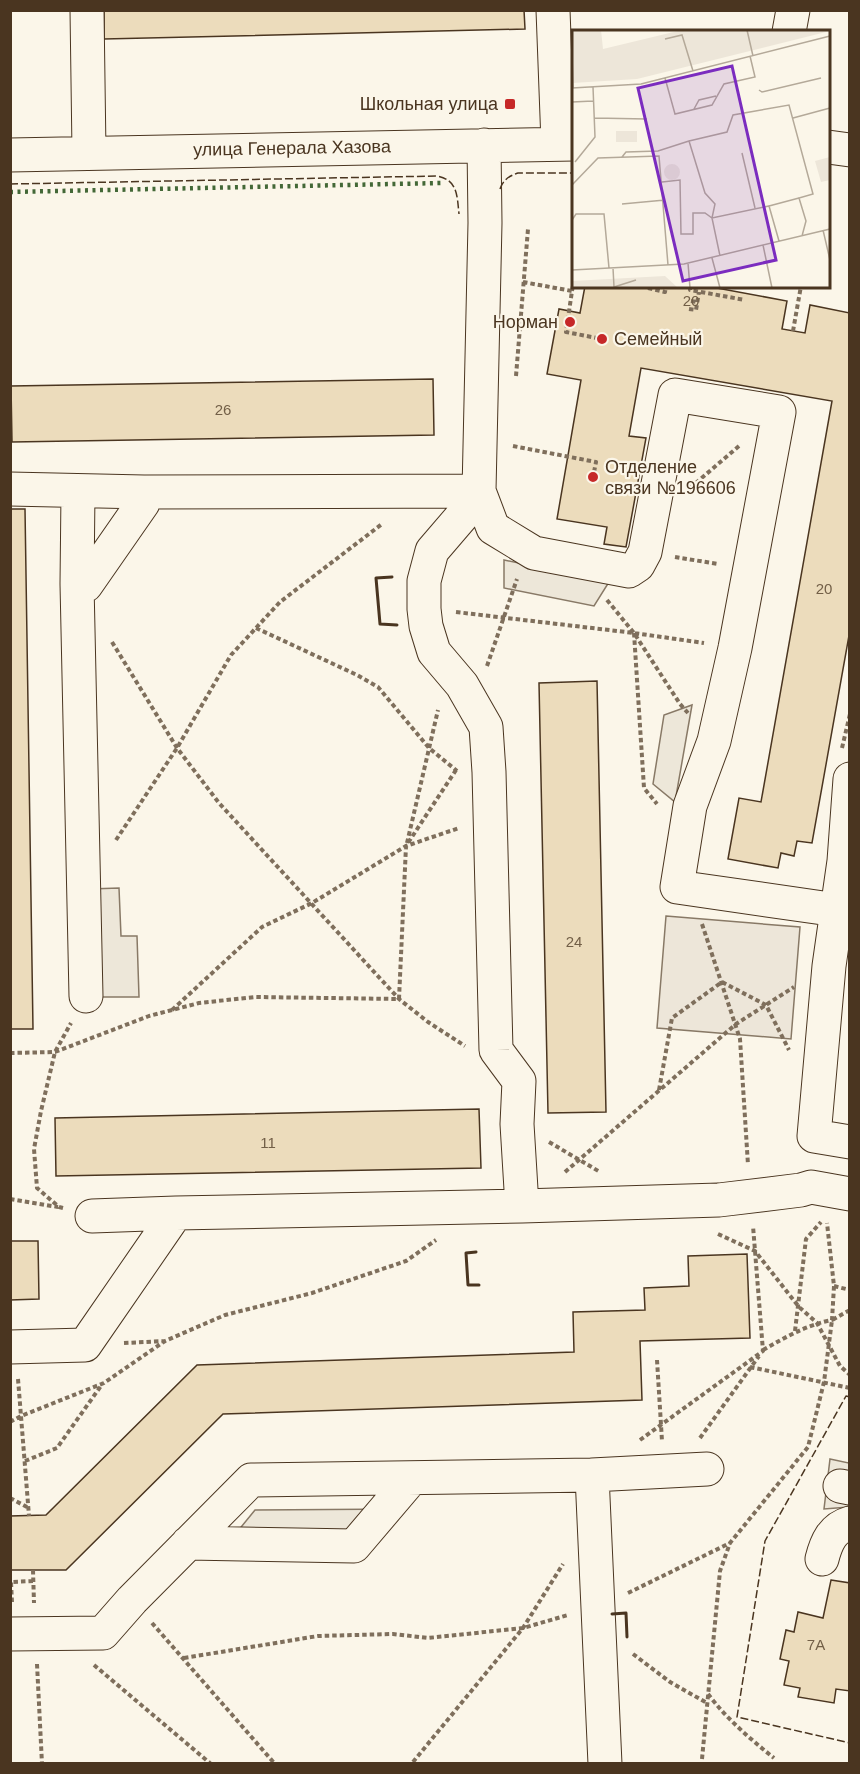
<svg xmlns="http://www.w3.org/2000/svg" width="860" height="1774" font-family="Arial,sans-serif">
  <style>
    .green { fill: #ede6d9; stroke: #887966; stroke-width: 1.5 }
    .parking { fill: #ede7d9; stroke: #887966; stroke-width: 1.5 }
    .building { fill: #ecdcbc; stroke: #4a3520; stroke-width: 1.5 }
    .lines { fill: none; stroke-linecap: round; stroke-linejoin: round }
    .minor-casing { stroke: #4a3520; stroke-width: 35 }
    .path { stroke: #7f6f5c; stroke-width: 4; stroke-dasharray: 4.5 3; stroke-linecap: butt }
    .minor { stroke: #fbf6e9; stroke-width: 33 }
    .hedge { stroke: #436837; stroke-width: 4.5; stroke-dasharray: 3 4.5; stroke-linecap: butt }
    .fence { stroke: #4a3520; stroke-width: 1.5; stroke-dasharray: 8 3; stroke-linecap: butt }
    .wall { stroke: #4a3520; stroke-width: 3 }
    .poi-dot { fill: #c62828; stroke: #fbf6e9; stroke-width: 2 }
    .labels { text-anchor: middle; stroke-width: 4.5; stroke-linejoin: round; paint-order: stroke }
    .number-label { font-size: 15px; fill: #725f47 }
    .poi-label { font-size: 18px; fill: #4a3520; stroke: #fbf6e9; text-anchor: end }
    .street-label { font-size: 18px; fill: #4a3520; stroke: #fbf6e9 }
    .inset-road { fill: none; stroke: #b4a999; stroke-width: 1.5 }
    .view { fill: #7b2cbf; fill-opacity: 0.15; stroke: #7b2cbf; stroke-width: 3 }
    .inset-edge { fill: none; stroke: #4a3520; stroke-width: 3 }
  </style>
  <rect width="100%" height="100%" fill="#fbf6e9"/>
  <path class="green" d="M666,916L800,927L791,1039L657,1028Z"/>
  <path class="parking" d="M504,560L609,582L594,606L504,588Z
    M692,705L675,802L653,784L664,715Z
    M119,888L121,936H137L139,997H91L90,889Z
    M830,1459L849,1463V1507L824,1509Z
    M402,1509L360,1559H215L255,1510Z"/>
  <path class="building" d="M104,10H524L525,29L104,39Z
    M585,286H706L787,301L782,329L805,333L810,305L850,313V630L812,843L797,841L794,856L781,853L778,868L728,859L739,798L761,802L832,401L641,368L629,436L646,438L626,547L604,544L607,527L557,519L581,380L547,374L559,309L580,313Z
    M433,379L434,435L12,442L11,386Z
    M10,509H25L33,1029H10Z
    M597,681L606,1112L548,1113L539,683Z
    M479,1109L481,1168L56,1176L55,1118Z
    M10,1241H38L39,1299L10,1300Z
    M747,1254L750,1338L640,1341L642,1400L223,1414L66,1570H10V1516L46,1515L197,1365L574,1352L573,1312L645,1310L644,1288L689,1286L688,1256Z
    M831,1580L850,1583V1691L836,1689L834,1703L798,1697L800,1688L784,1685L789,1661L780,1659L786,1630L794,1632L798,1612L823,1618Z"/>
  <g class="lines">
    <g class="minor-casing">
      <path id="minor" d="M87,10L89,152
        M553,10L558,143
        M789,32L793,10
        M484,145L485,223L479,491L462,516L432,551L424,581V609L426,626L434,652L462,685L486,727L489,772L496,1050L519,1081L517,1124L522,1206L719,1200L801,1190L811,1187L850,1194
        M828,147L850,150
        M10,155L574,144
        M10,489L144,492L479,491L493,528L534,553L629,571L638,565L645,552L675,395L779,412L735,648L714,741L690,806L677,887L837,910
        M78,492L77,584L86,996
        M77,584L86,585L143,503L144,492
        M850,779L844,861L829,966L814,1136L850,1142
        M92,1216L176,1213
        M10,1347L85,1345L176,1213L522,1206
        M592,1475L707,1469
        M840,1486L850,1488
        M188,1543L354,1546L411,1479
        M822,1559C826,1543 832,1528 850,1523
        M10,1634L103,1633L132,1600L251,1480L592,1475L605,1764"/>
    </g>
    <path class="path" d="M523,282L572,291L566,332L602,339
      M690,286V290L745,300
      M648,288L665,292L666,286
      M572,291L574,279
      M691,301L697,302
      M689,309L696,310L699,292
      M793,331L801,286
      M516,376L528,229
      M513,446L596,462L593,477
      M690,488L739,446
      M675,557L718,564
      M607,600L634,633L680,704L688,713
      M456,612L634,633L704,643
      M256,628L357,675L378,687L429,748L457,771
      M634,633L644,788L657,804
      M112,642L177,748L219,803L399,999L428,1022L465,1046
      M487,666L517,579
      M842,748L850,714
      M116,840L177,748L231,655L280,602L382,524
      M407,843L438,710
      M702,924L740,1039L748,1165
      M172,1010L262,927L312,903L406,846L459,828
      M10,1053L55,1052L149,1016L199,1003L255,997L399,999L406,846L456,770
      M659,1090L672,1018L722,982L766,1005L789,1050
      M549,1142L600,1172
      M565,1172L736,1024L794,987
      M10,1199L58,1207
      M63,1208L59,1207L37,1188L34,1149L41,1111L55,1052L71,1023
      M718,1234L755,1251L799,1307L817,1323L840,1366L850,1375
      M834,1286L850,1290
      M795,1331L806,1239L821,1222
      M124,1343L165,1341
      M763,1350C786,1337 806,1325 832,1320L834,1286L827,1223
      M657,1360L662,1441
      M750,1367L850,1388
      M18,1379L29,1516
      M10,1422L21,1416L104,1383L165,1341L225,1315L312,1293L406,1261L436,1240
      M700,1438L759,1356
      M640,1440L763,1351L753,1226
      M25,1461L57,1448L103,1383
      M10,1498L27,1507
      M33,1570L34,1603
      M628,1593L730,1543
      M12,1602L11,1582L33,1581
      M152,1623L275,1764
      M633,1654L670,1682L707,1703
      M184,1658L318,1636L393,1634L428,1638L523,1628L568,1615
      M37,1664L42,1764
      M94,1665L211,1764
      M708,1694C727,1719 749,1738 774,1758
      M702,1759L720,1571L730,1543L808,1447L824,1382L832,1320L850,1310
      M413,1762L523,1628L563,1564"/>
    <use href="#minor" class="minor"/>
    <path class="hedge" d="M10,192L441,183"/>
    <path class="fence" d="M828,179H829
      M10,184L437,176C458,180 457,196 459,214
      M500,189C503,180 509,176 518,173H574
      M850,1397L846,1396L765,1541L737,1717L850,1743"/>
    <path class="wall" d="M392,577L376,578L380,624L397,625
      M476,1252L466,1253L468,1285H479
      M612,1614L626,1613L627,1637"/>
  </g>
  <g class="poi-dot">
    <rect x="504" y="98" width="12" height="12" rx="3"/>
    <circle cx="570" cy="322" r="6"/>
    <circle cx="602" cy="339" r="6"/>
    <circle cx="593" cy="477" r="6"/>
  </g>
  <g class="labels">
    <g class="number-label">
      <text x="691" y="306">20</text>
      <text x="223" y="415">26</text>
      <text x="824" y="594">20</text>
      <text x="574" y="947">24</text>
      <text x="268" y="1148">11</text>
      <text x="816" y="1650">7А</text>
    </g>
    <g class="poi-label">
      <text x="498" y="110">Школьная улица</text>
      <text x="558" y="328">Норман</text>
      <text x="614" y="345" text-anchor="start">Семейный</text>
      <text x="605" y="473" text-anchor="start">Отделение<tspan x="605" dy="21">связи №196606</tspan></text>
    </g>
    <g class="street-label">
      <text transform="translate(292 148) rotate(-1)" y="6">улица Генерала Хазова</text>
    </g>
  </g>
  <g transform="translate(572 30)">
    <rect width="258" height="258" fill="#fbf6e9"/>
    <path d="M0,0H29L31,19L110,0L258,1L65,49L0,53ZM44,101H65V112H44ZM258,127V150L249,152L243,131ZM92 142a8 8 0 1 1 16 0a8 8 0 1 1-16 0ZM93,246L106,258H0V251Z" fill="#ede6d9"/>
    <path class="inset-road" d="M175,0L181,26M93,9L110,5L121,41M0,25L1,58M93,48L103,84L140,75L152,54L183,47L178,26M0,58L69,54L258,6M187,60L190,62L249,48M0,72L21,71M122,79L127,70L144,66M22,88L75,89M221,88L258,78M117,111L155,102L161,85L217,75L241,164L227,168L234,191L230,206M170,123L183,178M50,127L54,122L86,121L117,111L133,163L143,174L140,188L148,226M3,132L23,107L21,57M90,152L108,150L109,204H121V183H133L140,188L197,176L207,211M0,155L26,128L87,126L96,235M50,174L93,170M197,176L227,168M251,200L258,230M0,215V190L4,184H32L37,238M191,215L200,258M140,228L148,258M116,233L118,258M41,238L42,257M0,240L112,234L258,199M42,257L64,250"/>
    <path class="view" d="M160,36L204,230L111,251L66,58Z"/>
    <rect width="258" height="258" class="inset-edge"/>
  </g>
  <rect width="860" height="1774" fill="none" stroke="#4a3520" stroke-width="24"/>
</svg>
